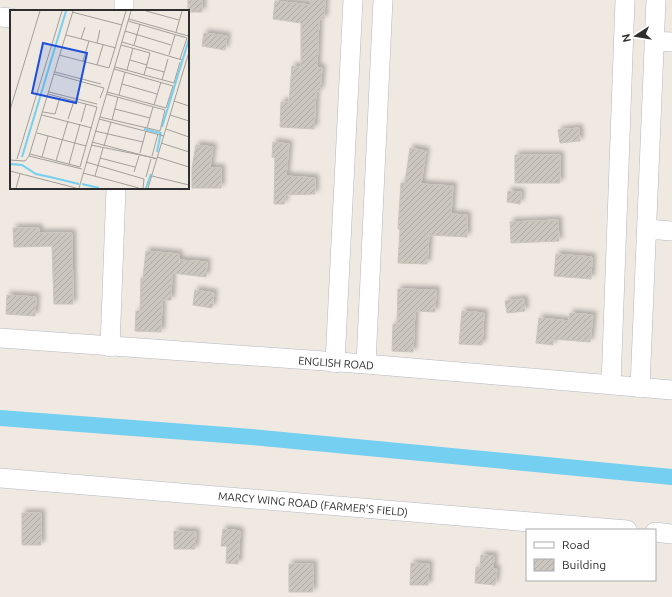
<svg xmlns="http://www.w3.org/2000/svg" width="672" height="597" font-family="Ubuntu,sans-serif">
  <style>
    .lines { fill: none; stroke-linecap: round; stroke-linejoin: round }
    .canal { stroke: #75cff0; stroke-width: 16 }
    .building { fill: url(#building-hatch); stroke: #cbc5ba; filter: url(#shadow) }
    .street-casing { stroke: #b4b7c1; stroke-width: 20 }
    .street { stroke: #fff; stroke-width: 19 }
    .labels { text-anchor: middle; stroke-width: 3; stroke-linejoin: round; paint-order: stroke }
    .street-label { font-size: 11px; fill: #2e2e2e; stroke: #fff }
    .inset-river { fill: none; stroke: #75cff0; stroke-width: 2 }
    .inset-road { fill: none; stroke: #a29e99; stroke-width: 1 }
    .view { fill: #1d4ed8; fill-opacity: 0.15; stroke: #1d4ed8; stroke-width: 2 }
    .inset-edge { fill: none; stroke: #2e2e2e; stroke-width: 2 }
  </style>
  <defs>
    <pattern id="building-hatch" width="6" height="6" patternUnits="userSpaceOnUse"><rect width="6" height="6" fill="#cbc7bf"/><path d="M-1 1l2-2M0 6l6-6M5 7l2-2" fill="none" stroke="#afaba4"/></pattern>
    <filter id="shadow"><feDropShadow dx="3.5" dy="-3.5" stdDeviation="2" flood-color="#0004"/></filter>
  </defs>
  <rect width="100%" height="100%" fill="#efe9e1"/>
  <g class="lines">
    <path class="canal" d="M0,418L252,437L672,477"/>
  </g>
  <path class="building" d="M188,0H202V12H188Z
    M311,0H325L324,19H319L317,68H322L320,91H316L314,129L280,127L281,102H289L292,66L301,67V23L273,19L275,1L311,5Z
    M204,33L227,36L225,50L202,46Z
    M579,128L580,141L560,143L558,130Z
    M273,142L289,144L286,176L315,178V194L285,195L284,204H274L275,158L272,157Z
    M196,145L213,147L210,168H221V188H192V168Z
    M410,148L426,151L421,184L453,186L451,214L467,215V237L429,235L427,264L398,263L400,229H398L401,183H405Z
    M515,155H560V183H515Z
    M508,191L521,192L520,204L507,202Z
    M558,220L559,241L511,243L510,222Z
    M13,228H39V233H72L73,304H54L52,246L14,247Z
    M146,251L179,254V260L207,262L206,277L172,273L171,300H162L161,332L135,331L136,311H140L141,278H143Z
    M556,254L592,257L591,279L554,276Z
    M398,289L436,290L435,312L415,311L413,352L392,351L393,324H397Z
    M195,290L214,293L212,308L193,305Z
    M7,295L36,297L35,316L6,314Z
    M524,299L525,311L507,313L505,301Z
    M462,311L484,313L482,345L459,344Z
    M570,313L593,315L590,342L553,339V345L536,343L539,318L569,321Z
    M22,513H41V545H22Z
    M223,529L240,531L238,564L226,563L227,546H221Z
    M174,531L196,532L195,549H174Z
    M481,555L494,556L493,569H497L495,585L475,583L476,567L480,568Z
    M411,563L429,564L428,585H410Z
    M289,564H313V592H289Z"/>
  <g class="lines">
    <g class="street-casing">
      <path id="street" d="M124,11V0
        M0,17L11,18
        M655,41L672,42
        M647,229L672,231
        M0,338L366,364L672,390
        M110,347L116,188
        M335,363L353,0
        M366,364L383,0
        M611,385L625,0
        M640,388L656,0
        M0,478L627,530
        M655,532L672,534"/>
    </g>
    <use href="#street" class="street"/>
  </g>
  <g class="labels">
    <g class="street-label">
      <text transform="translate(336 363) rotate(4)" y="4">ENGLISH ROAD</text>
      <text transform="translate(313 504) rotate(5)" y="4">MARCY WING ROAD (FARMER'S FIELD)</text>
    </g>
  </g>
  <g transform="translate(10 10)">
    <rect width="179" height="179" fill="#efe9e1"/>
    <path class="inset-river" d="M152,117L179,29M134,119L150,123M147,142L151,122M12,147L56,1M0,154L12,155L26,164L40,167M40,167L69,174M72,174L89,178M136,178L141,164"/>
    <path class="inset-road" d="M136,1L169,10M62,2L112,15M119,9L178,26L179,22M118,11L177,28L170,49M115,21L161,35M166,22L172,1M56,25L106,38M71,29L75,17M112,32L172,50M87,33L90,20M111,35L140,43L134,65M124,35L130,14M49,45L99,58L116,1M159,45L165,25M120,50L137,55M73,51L79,31M87,55L93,35M105,57L164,73L170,52M136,57L154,62M117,60L123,38M45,62L91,74M44,64L94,78L90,88M152,70L158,49M112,74L147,84M39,82L87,94M97,82L156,98L163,76L104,59M38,84L87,97L70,157M109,85L115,62M164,91L179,96M144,95L151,72M105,99L140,108M0,100L30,1M33,102L45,104L50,87M32,105L82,118M160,105L179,111M90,107L150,121L155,100L96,84M58,109L64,91M89,109L154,126M102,110L108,87M71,112L76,94M137,118L143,97M156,119L179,127M85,121L133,132M27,123L76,136M82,132L147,149M151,133L179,142M81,135L145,148M94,136L101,112M130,143L136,121M20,144L70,157M19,146L72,159M142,146L148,124M32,147L38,126M147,147L179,157M90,148L125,157M7,149L52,1M0,150L15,151L19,146L63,1M46,151L58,111M76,152L134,169L133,178M59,154L70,114M0,161L66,178M124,162L129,146M73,163L129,178M85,166L93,138M142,166L179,175M136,167L141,149M6,178L10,164M69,178L121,1M138,178L179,42"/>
    <path class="view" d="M33,33L77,43L66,93L22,83Z"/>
    <rect width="179" height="179" class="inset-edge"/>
  </g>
  <rect x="526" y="529" width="130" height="52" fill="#ffffff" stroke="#ababab"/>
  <rect x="534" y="542" width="20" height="6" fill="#ffffff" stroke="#ababab"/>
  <text x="562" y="549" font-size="12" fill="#2e2e2e">Road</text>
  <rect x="534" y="559" width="20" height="12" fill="url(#building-hatch)" stroke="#ababab"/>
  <text x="562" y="569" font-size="12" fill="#2e2e2e">Building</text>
  <g transform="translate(636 36) rotate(258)" stroke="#ffffff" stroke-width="3" paint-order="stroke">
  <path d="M0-3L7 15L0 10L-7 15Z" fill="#2e2e2e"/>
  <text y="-6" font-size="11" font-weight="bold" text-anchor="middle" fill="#2e2e2e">N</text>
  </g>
</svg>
